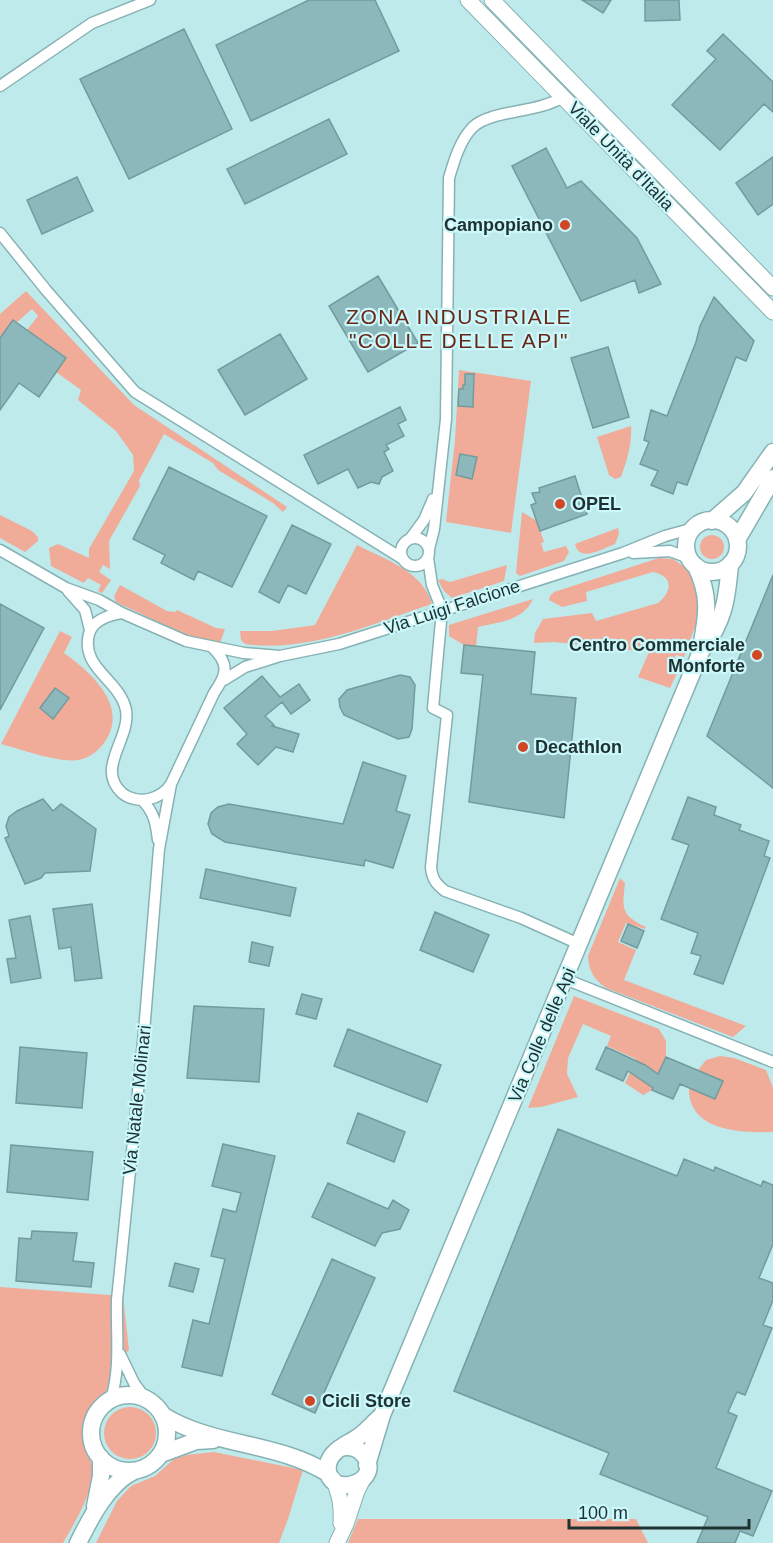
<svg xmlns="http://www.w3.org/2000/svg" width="773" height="1543" font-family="Arial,sans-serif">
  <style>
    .green { fill: #f1ab99 }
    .building { fill: #8db8bb; stroke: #719b9d; stroke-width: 1.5 }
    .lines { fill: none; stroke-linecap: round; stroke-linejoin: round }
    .street-casing { stroke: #87b2b4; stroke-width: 13 }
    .secondary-casing { stroke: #87b2b4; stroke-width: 17 }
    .primary-casing { stroke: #87b2b4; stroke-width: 19 }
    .street { stroke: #fff; stroke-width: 10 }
    .secondary { stroke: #fff; stroke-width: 15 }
    .primary { stroke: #fff; stroke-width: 16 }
    .poi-dot { fill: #d14725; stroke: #cbf8fa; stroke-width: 2 }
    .labels { text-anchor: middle; stroke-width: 4.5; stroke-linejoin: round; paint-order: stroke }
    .street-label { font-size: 18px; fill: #1f3031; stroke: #cbf8fa }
    .poi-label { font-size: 18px; font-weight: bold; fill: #1f3031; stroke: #cbf8fa; text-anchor: start }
    .quarter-label { font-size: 21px; letter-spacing: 1.5px; fill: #6a2717; stroke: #cbf8fa }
  </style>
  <rect width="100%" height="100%" fill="#beeaec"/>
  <path class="green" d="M26,291L134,405L287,507L283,512L273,503L218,470L213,463L164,434L139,480L140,486L109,541L110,569L103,565L99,572L111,580L102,593L98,591L101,585L88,578L84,583L51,566L49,548L58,544L89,558V549L134,471L133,455L116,431L78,400L81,390L56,372L66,357L27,330L38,316L32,309L16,323L12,321L0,338V314Z
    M459,370L531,381L511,533L446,522L455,440Z
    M631,426C632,445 627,460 621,477L615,479L609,475L597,437Z
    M522,512L537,521L544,542L541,543L544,552L566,546L569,552L564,561L520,576L516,573Z
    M0,515L32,531L38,537V541L25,552L0,538Z
    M618,528L619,534L615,544C602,549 579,563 575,544Z
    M700 547a12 12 0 1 1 24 0a12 12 0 1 1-24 0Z
    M357,545C384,559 423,571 432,604C372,624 309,653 245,644L241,640L240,631H272L315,625Z
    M659,558L673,559L692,572L701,599L697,621L684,657L676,655L672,662L681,665L670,688L638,677L649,652L554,642L534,643L535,633L543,619L592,613L596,621L658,603C673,591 673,576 653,572L586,592L587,601L562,607L549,600L550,596L554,592Z
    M507,565L504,581L452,598L444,591L438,580L442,579L450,582Z
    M120,585L167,611L175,612L177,610L216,628L225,629L220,643L188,636L116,602L114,596Z
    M533,599C523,621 499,622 478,627L476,646L464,645L449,636V625Z
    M60,631L72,637L64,653C92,673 130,707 104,743C98,751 88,759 78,760C59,763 20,749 1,744Z
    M620,878L625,883C622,909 621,915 646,927L645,929L626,923L618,942L636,950L624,980L746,1026L733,1037L606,988C594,979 589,972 588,956Z
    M574,996L659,1029L666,1041V1057L652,1090L643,1095L625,1083L636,1059L607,1046L611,1036L583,1024L568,1058L567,1074L578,1097L541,1107L528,1108Z
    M720,1056L734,1058L766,1070L773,1088V1132C741,1133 688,1131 689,1088L715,1098L722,1081L698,1070L706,1060Z
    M0,1287L123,1296L129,1350C123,1356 114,1364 111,1371C109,1377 109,1383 107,1389C96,1411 81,1410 84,1441C85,1456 96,1462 92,1481C87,1502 74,1524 63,1543H0Z
    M104 1433a26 26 0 1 1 52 0a26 26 0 1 1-52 0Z
    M214,1452L303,1470L288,1519L279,1543H96L117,1501L131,1486L155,1476L174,1459L186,1455Z
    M358,1519H636L648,1543H348Z"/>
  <path class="building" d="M309,0H375L399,51L251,121L216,45Z
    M582,0H611L603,13Z
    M645,0H679L680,20L645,21Z
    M184,29L232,129L129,179L80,79Z
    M723,34L773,82V112L764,104L720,150L672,105L716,59L707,51Z
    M329,119L347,154L245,204L227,169Z
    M546,148L567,188L581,181L637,238L661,284L639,293L635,280L581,301L512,166Z
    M773,157V204L758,215L736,183Z
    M77,177L93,211L42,234L27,200Z
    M378,276L418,343L368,372L329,306Z
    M714,297L754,341L746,361L736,357L687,485L677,482L673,494L651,485L658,471L640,464L649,442L644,440L651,410L667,416L696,342L700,326Z
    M13,320L66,358L39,397L19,383L0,410V338Z
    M280,334L307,379L245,415L218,370Z
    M608,347L629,417L593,428L571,358Z
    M465,374H474L473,407L458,406L459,389H463V385H465Z
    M400,407L406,420L398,424L404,436L386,445L389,449L384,452L393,471L382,477L379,484L371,482L358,488L348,469L318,484L304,455Z
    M460,454L477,457L472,479L456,475Z
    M169,467L267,516L232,587L198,571L194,580L161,563L165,555L133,539Z
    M575,476L587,514L540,531L531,505L536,503L532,493L540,492L539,488Z
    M292,525L331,544L306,594L288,585L279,603L259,592Z
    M773,575V788L707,736Z
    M0,604L44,628L0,710Z
    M464,645L535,652L531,694L576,698L564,818L469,802L483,675L461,673Z
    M400,675L410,677L415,685L412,729L409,737L398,739L344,715L340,707L339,699L347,690Z
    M262,676L280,697L299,684L310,700L291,714L282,702L265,716L274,725L272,726L299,734L293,752L276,747L258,765L237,744L247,734L224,708Z
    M55,688L69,698L53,719L40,708Z
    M363,762L406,776L396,811L410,815L393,868L365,860L364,866L225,842L212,834L208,824L211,813L218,807L229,804L343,824Z
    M688,797L716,807L714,815L741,825L739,830L769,841L764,856L770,858L723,984L694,974L701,956L691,953L698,933L661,919L689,845L672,839Z
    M43,799L53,811L61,804L96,829L90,871L45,873L41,878L25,884L5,838L9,836L6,826L9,817L17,811Z
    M206,869L296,888L290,916L200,898Z
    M92,904L102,978L75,981L71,947L59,949L53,909Z
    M435,912L489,935L473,972L420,950Z
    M30,916L41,978L11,983L7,959L16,958L9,920Z
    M628,924L644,931L637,948L621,941Z
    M252,942L273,947L269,966L249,962Z
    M302,994L322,999L316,1019L296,1014Z
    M194,1006L264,1009L259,1082L187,1078Z
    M348,1029L441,1065L427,1102L334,1066Z
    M20,1047L87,1053L82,1108L16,1103Z
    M606,1047L645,1065L658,1074L666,1057L723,1081L715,1099L680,1084L673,1099L652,1090L653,1088L628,1071L623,1081L596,1069Z
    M358,1113L405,1132L394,1162L347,1143Z
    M558,1129L677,1176L684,1159L714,1171L715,1167L761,1186L763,1181L773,1185V1244L759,1278L773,1283V1300L763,1325L772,1328L745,1395L737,1392L728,1412L737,1416L716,1468L772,1491L753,1536L740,1531L735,1543H697L708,1517L600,1474L609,1453L454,1391Z
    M223,1144L275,1156L222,1376L182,1367L193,1320L209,1324L225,1259L211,1256L223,1209L236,1212L241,1193L212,1186Z
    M11,1145L93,1152L88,1200L7,1192Z
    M328,1183L388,1209L393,1200L409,1210L400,1229L382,1233L375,1246L312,1217Z
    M32,1231L77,1233L73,1261L94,1263L91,1287L16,1281L19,1238L31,1239Z
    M332,1259L375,1278L315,1413L272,1394Z
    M175,1263L199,1269L193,1292L169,1286Z"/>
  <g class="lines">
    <g class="street-casing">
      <path id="street" d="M0,86L92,23L150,0
        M0,233L46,290L135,392L403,559
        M401 552a14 14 0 1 1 28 0a14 14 0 1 1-28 0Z
        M410,539L424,520L433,499
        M429,549L434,529L446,419L449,178C454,161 460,140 473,127C491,110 538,113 563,97
        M0,550L66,588L99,600L122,613
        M633,553L670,551L689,558
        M428,558L432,585L442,610L433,708L447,715L431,867C432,879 436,884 445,891L521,918L579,944
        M68,591L85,610L90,630
        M212,647C230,664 227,674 214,693L171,784C166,792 158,797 149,799C140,801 129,799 122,793C95,768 131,739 126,710C120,680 80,668 89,634C93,620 109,615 122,613L186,641L244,653L280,656
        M224,680L245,667L280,656L339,644L623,553L665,536L694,528
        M142,800C154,812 156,823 158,840
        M565,979L773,1062
        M120,1354L134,1383L145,1398
        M111,1399C121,1366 116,1334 117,1300L144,1032L159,849L171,784"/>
    </g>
    <g class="secondary-casing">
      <path id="secondary" d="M468,0L773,312
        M492,0L773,288
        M333,1479C340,1495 342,1506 341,1523
        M337,1543L346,1524L357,1491L364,1477"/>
    </g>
    <g class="primary-casing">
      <path id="primary" d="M686 546a26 26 0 1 1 52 0a26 26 0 1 1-52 0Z
        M712,521L744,493L773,452
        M737,540L773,478
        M702,650C724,621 727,600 730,564
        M91 1433a38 38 0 1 1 76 0a38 38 0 1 1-76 0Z
        M164,1416C215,1447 279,1442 329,1474
        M340,1448C348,1446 356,1447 362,1453C389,1483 323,1502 328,1464C331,1450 348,1444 358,1437C366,1432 372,1424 379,1418
        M161,1454L196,1441L213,1440
        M367,1465L382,1415L700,654C706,618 712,600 696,566
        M95,1506L101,1476V1458
        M78,1543C90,1519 108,1483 134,1471"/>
    </g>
    <use href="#street" class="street"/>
    <use href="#secondary" class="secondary"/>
    <use href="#primary" class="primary"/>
  </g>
  <g class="poi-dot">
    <circle cx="565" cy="225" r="6"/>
    <circle cx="560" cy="504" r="6"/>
    <circle cx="757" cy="655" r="6"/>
    <circle cx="523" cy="747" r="6"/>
    <circle cx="310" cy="1401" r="6"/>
  </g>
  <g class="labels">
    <g class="street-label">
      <text transform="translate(621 156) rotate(46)" y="6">Viale Unità d'Italia</text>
      <text transform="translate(452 607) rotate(-18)" y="6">Via Luigi Falcione</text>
      <text transform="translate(542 1035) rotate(-67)" y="6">Via Colle delle Api</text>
      <text transform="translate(137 1100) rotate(-84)" y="6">Via Natale Molinari</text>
    </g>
    <g class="poi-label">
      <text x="553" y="231" text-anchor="end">Campopiano</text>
      <text x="572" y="510">OPEL</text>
      <text x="745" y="651" text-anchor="end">Centro Commerciale<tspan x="745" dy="21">Monforte</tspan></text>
      <text x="535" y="753">Decathlon</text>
      <text x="322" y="1407">Cicli Store</text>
    </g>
    <g class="quarter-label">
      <text x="459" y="324">ZONA INDUSTRIALE<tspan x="459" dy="24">"COLLE DELLE API"</tspan></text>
    </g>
  </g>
  <path d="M569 1519v9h180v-9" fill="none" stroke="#1f3031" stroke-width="3"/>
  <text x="578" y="1519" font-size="18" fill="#1f3031" stroke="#cbf8fa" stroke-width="4.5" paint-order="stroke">100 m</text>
</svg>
